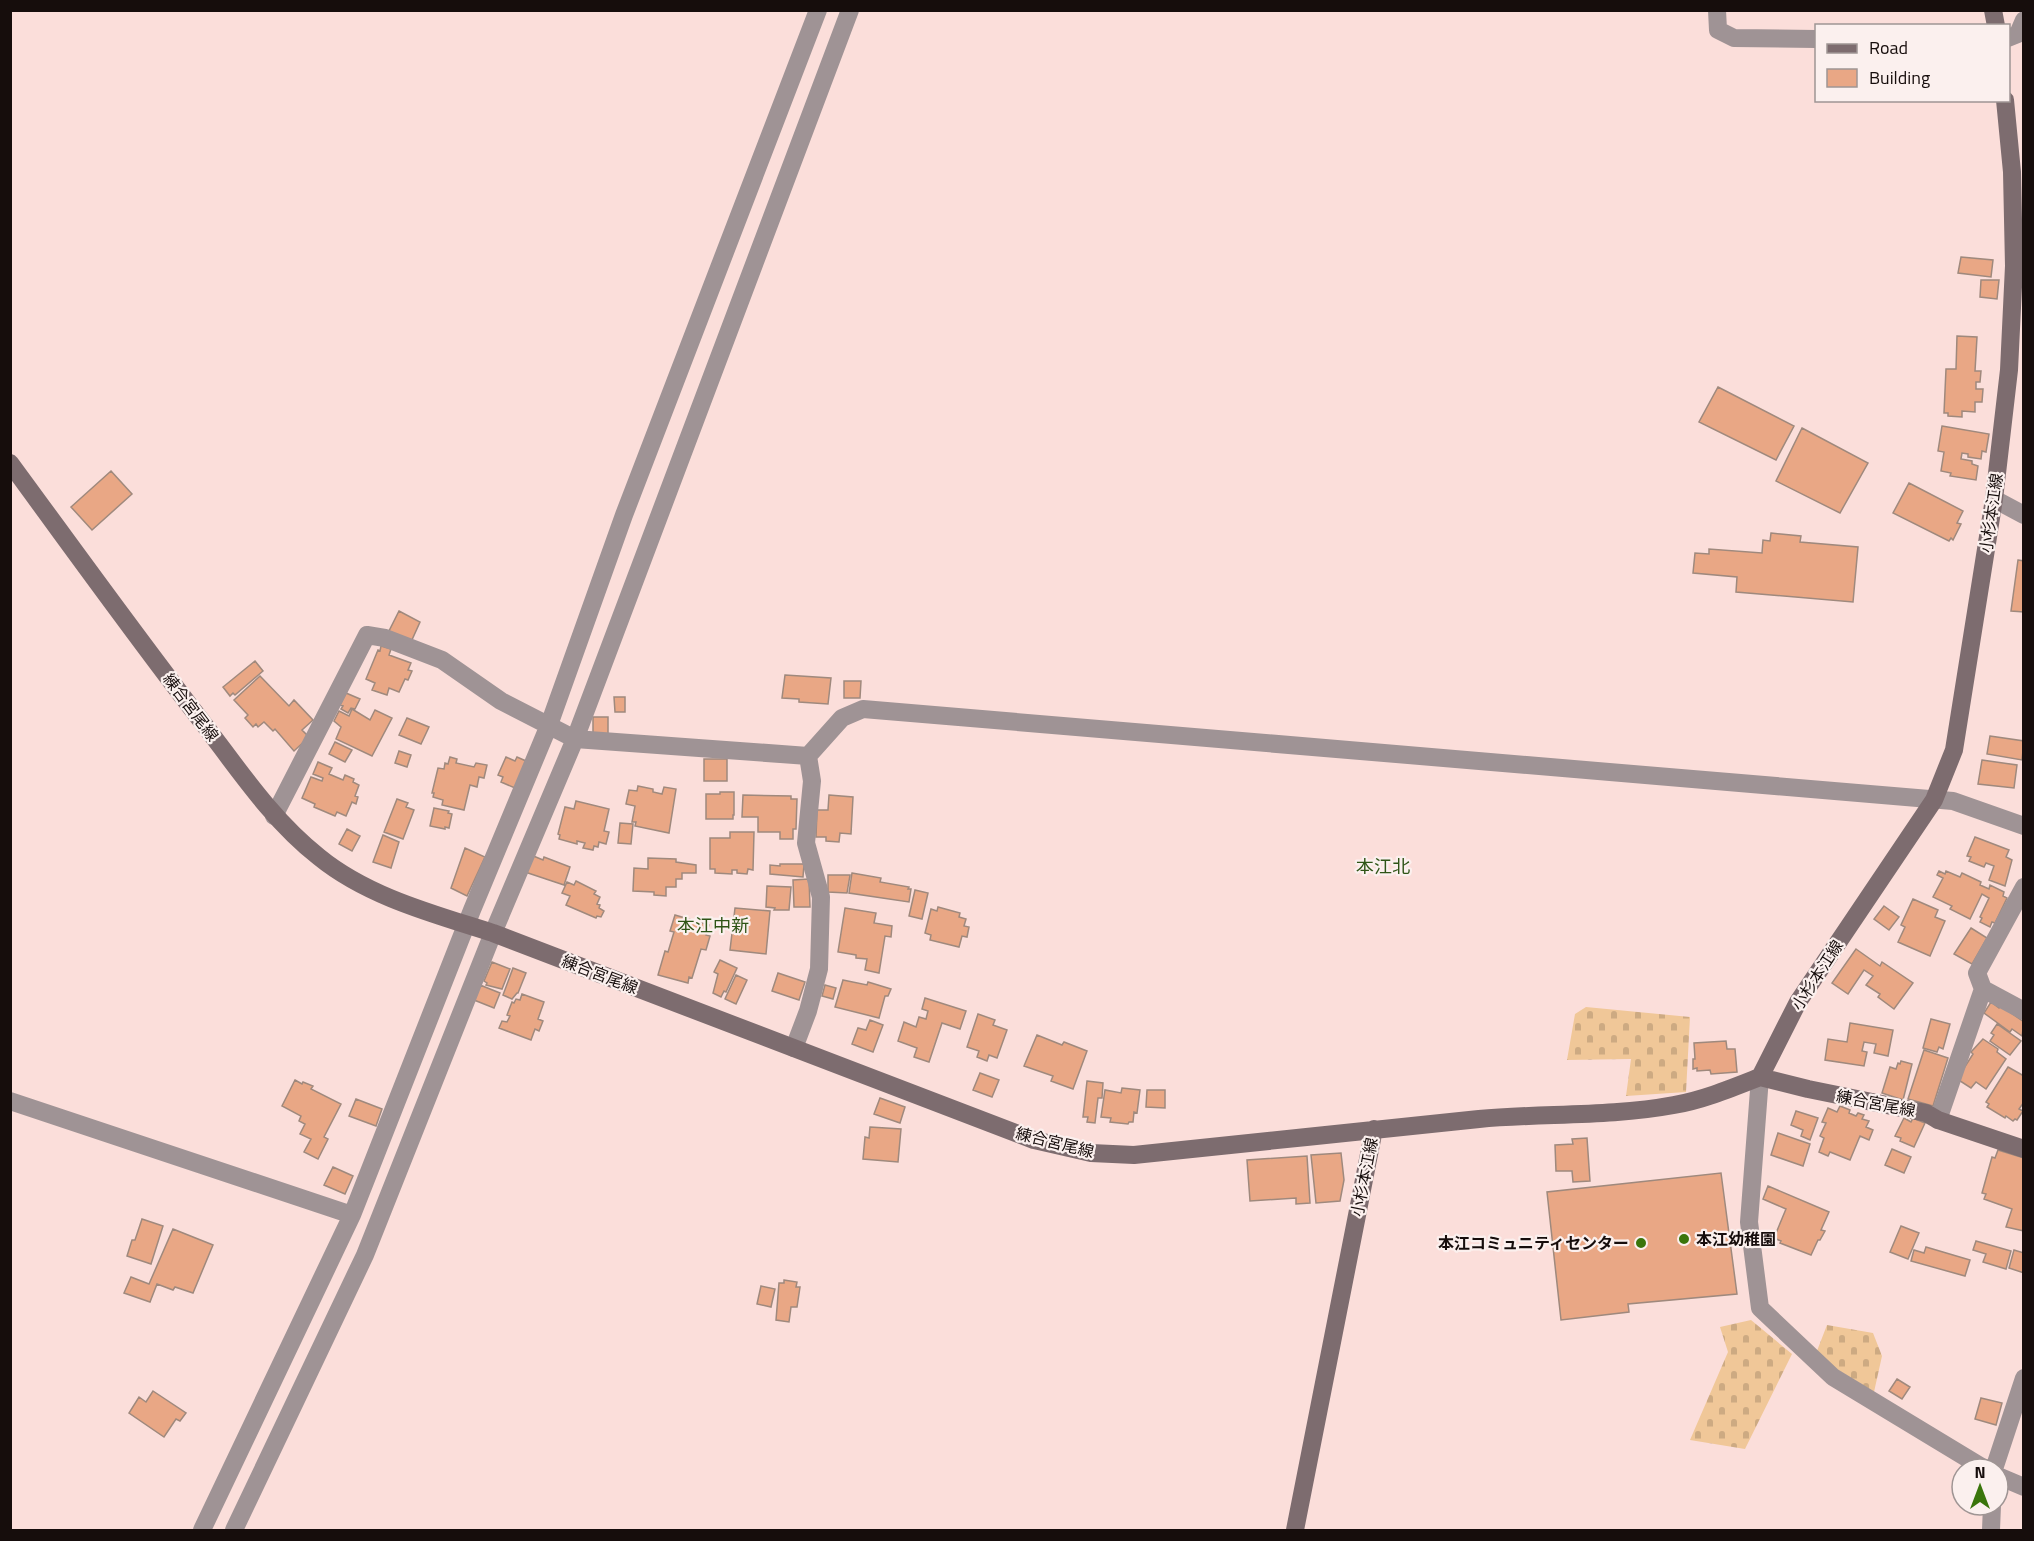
<svg xmlns="http://www.w3.org/2000/svg" width="2034" height="1541" font-family="'Titillium Web','Noto Sans JP',sans-serif">
  <style>
    .cemetery { fill: url(#cemetery-stones) }
    .building { fill: #e9a785; stroke: #9f897d; stroke-width: 1.5 }
    .lines { fill: none; stroke-linecap: round; stroke-linejoin: round }
    .street { stroke: #9f9395; stroke-width: 18 }
    .secondary { stroke: #7d6c6f; stroke-width: 18 }
    .poi-dot { fill: #3a750b; stroke: #fbf0ee; stroke-width: 2 }
    .labels { text-anchor: middle; stroke-width: 4.5; stroke-linejoin: round; paint-order: stroke }
    .street-label { font-size: 16px; fill: #160d0c; stroke: #fbf0ee }
    .poi-label { font-size: 16px; font-weight: bold; fill: #160d0c; stroke: #fbf0ee; text-anchor: start }
    .neighbourhood-label { font-size: 18px; fill: #2e5416; stroke: #fbf0ee }
  </style>
  <defs>
    <pattern id="cemetery-stones" width="16" height="16" patternUnits="userSpaceOnUse" patternTransform="scale(1.5)"><rect width="16" height="16" fill="#f0c798"/><path d="M2 7V4a2 2 0 0 1 4 0v3zM10 15v-3a2 2 0 0 1 4 0v3z" fill="#cdaa82"/></pattern>
  </defs>
  <rect width="100%" height="100%" fill="#fbdeda"/>
  <path class="cemetery" d="M1586,1007L1690,1017L1686,1092L1626,1096L1631,1059L1567,1060L1575,1014Z
    M1751,1320L1792,1354L1745,1449L1690,1440L1728,1352L1720,1327Z
    M1827,1325L1873,1333L1882,1356L1874,1392L1815,1356Z"/>
  <path class="building" d="M1961,257L1993,260L1991,277L1958,273Z
    M1981,280H1999L1997,299L1980,297Z
    M1957,336L1977,337L1975,371H1981L1980,382H1976V389H1983L1982,402H1975V412L1962,411V417L1948,416V413H1944L1946,369H1956Z
    M1718,387L1794,426L1776,460L1699,422Z
    M1942,426L1989,434L1986,452L1982,451L1981,459L1968,457V454L1962,453L1961,459L1972,461V464L1978,466L1976,480L1950,476L1951,473L1941,471L1944,452L1938,451Z
    M1802,428L1868,463L1840,513L1776,481Z
    M111,471L132,494L92,530L71,507Z
    M1909,483L1963,511L1957,523L1961,524L1953,540L1951,538L1949,541L1893,513Z
    M1771,533L1801,536L1800,542L1858,547L1853,602L1736,592L1737,577L1693,573L1695,553L1709,554V549L1762,553L1763,540L1770,541Z
    M2018,560L2024,561V612L2011,611Z
    M399,611L420,622L411,642L389,631Z
    M381,646L391,649L389,655L411,663L408,670L412,671L408,680L405,679L399,692L389,688L387,695L372,690L375,683L366,679L378,650L380,651Z
    M255,661L263,671L235,695L233,693L230,696L223,687Z
    M785,675L831,678L828,704L799,702V699L782,698Z
    M260,676L289,706L294,700L313,720L302,730L309,737L294,751L275,729L273,731L264,722L258,727L256,724L253,727L245,718L248,715L234,700Z
    M844,681H861L860,698H844Z
    M346,693L360,699L355,709L351,708L348,713L341,709L343,706L340,705Z
    M614,697H625V712H615Z
    M352,709L370,720L375,710L392,718L372,756L336,739L341,727L334,721L339,711L349,716Z
    M593,717H608V734L593,733Z
    M407,718L429,727L421,744L399,735Z
    M1990,736L2024,741L2022,760L1987,754Z
    M335,742L352,750L345,762L329,754Z
    M399,751L411,755L407,767L395,763Z
    M450,757L457,759L456,763L474,767L476,763L487,765L484,778L479,777L477,787L470,785L464,810L442,805L443,800L433,797L434,793H432L438,768L444,769L445,763L448,764Z
    M506,757L515,761L517,757L526,761L515,788L501,782L503,777L498,775Z
    M704,759H727V781H704Z
    M1982,760L2017,765L2014,788L1978,784Z
    M318,762L332,768L329,774L343,780L345,775L354,779L353,782L359,785L355,796L358,797L356,804L352,802L346,816L337,812L335,816L314,807L315,804L302,798L311,777L322,781L323,778L313,774Z
    M638,786L653,789V792L662,794L664,787L676,789L669,833L635,826L636,822H632L635,806L626,804L629,790L637,791Z
    M720,792H734V815H733V819H706V794H720Z
    M743,795L791,796V799H797L796,829H793V839H780V832H758V817H742Z
    M829,795L853,797L851,834L840,833L839,842L826,841V837H816L817,810H828Z
    M397,799L408,803L406,807L414,810L403,839L384,832Z
    M576,801L609,809L604,831L609,832L606,844L599,842L598,847L594,846L593,850L583,848L585,843L577,841V844L559,839L560,835L558,834L565,807L574,809Z
    M434,808L449,811L448,813L452,814L449,828L445,827V829L430,826Z
    M620,823L633,824L631,844L618,843Z
    M347,829L360,836L352,851L339,844Z
    M730,832H754L753,870L748,869L747,874L737,873V870H732V874L715,873V869H710V838H730Z
    M383,835L399,842L391,868L373,862Z
    M1975,837L2009,850L2006,857L2012,860L2005,886L1989,880L1994,866L1986,863L1984,867L1969,861L1971,857L1967,856Z
    M465,848L485,857L467,896L451,888Z
    M531,855L543,860L544,857L570,867L564,885L525,872Z
    M648,858L676,859V862L696,865V873H682V879H676V887H666V896L654,895V892L633,891L634,868L648,869Z
    M780,864H804L803,877L770,874V865L780,866Z
    M1939,871L1945,874L1946,871L1960,877L1962,873L1981,882L1980,885L1989,889L1990,885L2004,892L2003,896L2007,898L1995,923L1992,922L1990,927L1980,922L1982,918L1980,917L1989,898L1982,894L1970,919L1950,909L1952,906L1933,897L1943,878L1937,875Z
    M852,873L881,878L880,882L909,887L908,889H911L909,902L849,893Z
    M828,875H850L847,893L828,892Z
    M809,879L810,907H794L793,880Z
    M576,881L596,891L594,894L600,897L597,904L600,905L599,908L604,911L601,917L597,916L596,918L566,905L570,896L562,893L567,882L574,885Z
    M767,886L791,887L789,910H774L775,908L766,907Z
    M915,890L928,893L922,919L909,916Z
    M1913,899L1938,910L1935,917L1945,921L1930,956L1898,942L1905,927L1901,925Z
    M1884,906L1899,917L1889,930L1874,919Z
    M938,907L960,913L959,917L966,919L964,926L969,927L967,937L962,936L959,947L930,940L931,935L925,933L931,909L937,911Z
    M735,908L770,911L766,954L730,950Z
    M845,908L876,913L874,923L892,926L891,937L885,936L879,973L865,970L867,959L856,958V955L838,952Z
    M675,915L709,925L706,935L710,936L706,950L701,949L692,978L689,977L688,983L658,975L665,951L668,952L674,932L670,931Z
    M1971,928L1987,938L1972,964L1954,954Z
    M1856,949L1880,966L1882,962L1913,983L1894,1009L1878,997L1880,994L1866,985L1873,976L1864,970L1848,994L1832,983Z
    M720,960L737,968L726,992L724,991L721,997L713,993L718,974L714,972Z
    M492,962L510,969L502,989L486,985L487,983L484,981Z
    M513,968L526,973L518,993H517L512,999L503,995Z
    M778,973L805,982L799,1000L772,991Z
    M736,975L747,980L736,1004L725,999Z
    M843,980L867,985L868,982L891,989L888,996H885L879,1018L835,1007Z
    M480,985L500,993L494,1008L474,1000Z
    M825,985L836,988L833,999L822,996Z
    M522,994L544,1002L538,1019L543,1021L539,1031L535,1029L531,1040L499,1028L502,1021L507,1022L510,1016L507,1015L512,1002L514,1003L516,999L520,1000Z
    M925,998L966,1011L960,1029L942,1023L929,1062L914,1057L917,1048L898,1041L904,1022L916,1027L919,1017L926,1019L928,1011L922,1009Z
    M1991,1002L1999,1008L2001,1006L2024,1022L2022,1036L2012,1029L2010,1032L1984,1013Z
    M978,1014L995,1020L993,1025L1007,1030L997,1058L989,1055L987,1061L977,1057L979,1051L967,1047Z
    M1931,1019L1950,1024L1943,1049L1939,1047L1937,1052L1923,1048Z
    M870,1020L883,1025L873,1052L852,1044L858,1028L866,1030Z
    M1850,1023L1893,1030L1888,1056L1874,1053L1876,1044L1864,1042L1862,1051L1867,1052L1864,1066L1825,1060L1828,1039L1847,1042Z
    M1997,1024L2021,1041L2010,1055L1990,1041L1994,1035L1991,1033Z
    M1037,1035L1062,1045L1064,1042L1087,1051L1073,1089L1051,1081L1053,1076L1024,1066Z
    M1983,1039L1998,1049L1997,1052L2006,1059L1986,1089L1976,1082L1971,1088L1957,1079L1973,1054L1971,1052Z
    M1726,1041L1727,1049H1735L1737,1072L1711,1074L1710,1070L1697,1071V1068L1693,1069V1059H1695L1694,1043Z
    M1924,1050L1948,1058L1933,1106L1908,1099Z
    M1901,1061L1912,1064L1903,1100L1882,1093L1890,1067L1896,1069L1898,1063L1900,1064Z
    M2008,1067L2024,1076V1102L2019,1109L2023,1111L2017,1120L2015,1119L2013,1121L2006,1116L2005,1118L1987,1107L1989,1104L1986,1102Z
    M980,1073L999,1080L992,1097L973,1090Z
    M295,1080L302,1084L303,1082L313,1086L311,1089L341,1104L324,1137L328,1139L318,1159L304,1152L311,1139L300,1134L305,1124L299,1121L301,1116L282,1106Z
    M1087,1081L1103,1083L1102,1098H1098L1095,1123L1087,1122L1088,1117H1083Z
    M1122,1088L1140,1090L1137,1113L1134,1112L1133,1122H1129L1128,1124L1110,1122L1111,1118L1101,1117L1105,1090L1121,1093Z
    M1147,1090H1165V1108L1146,1107Z
    M880,1098L905,1107L900,1123L874,1114Z
    M356,1099L382,1109L376,1126L349,1116Z
    M1840,1106L1850,1110L1849,1113L1856,1116L1858,1113L1864,1115L1862,1119L1869,1121L1866,1127L1873,1130L1869,1140L1860,1136L1850,1160L1830,1152L1828,1156L1819,1152L1824,1138L1820,1136L1826,1123L1822,1122L1828,1108L1837,1112Z
    M1796,1111L1818,1118L1810,1140L1801,1136L1803,1130L1791,1125Z
    M1904,1118L1911,1122L1913,1118L1925,1123L1914,1147L1900,1141L1901,1138L1895,1136Z
    M870,1127L901,1129L898,1162L863,1159L865,1137L869,1138Z
    M1778,1133L1810,1144L1803,1166L1771,1155Z
    M1587,1138L1590,1181L1573,1182L1572,1171H1556L1555,1145L1573,1144L1572,1139Z
    M1892,1149L1911,1157L1904,1173L1885,1165Z
    M1998,1150L2024,1158V1231L2006,1227L2012,1209L1984,1199L1986,1194L1982,1193L1992,1157L1995,1158Z
    M1341,1153L1344,1180L1340,1201L1316,1203L1311,1155Z
    M1307,1156L1310,1203L1296,1204V1198L1250,1201L1247,1160Z
    M333,1167L353,1176L345,1194L324,1185Z
    M1721,1173L1737,1294L1628,1304L1629,1312L1561,1320L1547,1192Z
    M1768,1186L1829,1212L1821,1230L1825,1231L1820,1240H1818L1811,1255L1780,1243L1781,1241L1774,1238L1786,1209L1763,1199Z
    M142,1219L163,1226L151,1264L127,1256L132,1240H135Z
    M1901,1226L1919,1233L1908,1259L1890,1252Z
    M173,1229L213,1245L193,1293L175,1287L173,1290L157,1284L150,1302L124,1293L131,1277L149,1284Z
    M1976,1241L2011,1251L2006,1269L1983,1262L1986,1254L1973,1250Z
    M1926,1247L1970,1260L1965,1276L1911,1261L1914,1250L1924,1253Z
    M2014,1250L2024,1253V1273L2009,1268Z
    M784,1280L797,1282L796,1287H800L797,1307H791L789,1322L776,1320L779,1283H784Z
    M761,1286L775,1289L771,1307L757,1304Z
    M1897,1379L1910,1387L1902,1399L1889,1391Z
    M153,1391L186,1413L180,1421L176,1419L164,1437L129,1413L139,1397L146,1402Z
    M1981,1398L2002,1403L1996,1425L1975,1419Z"/>
  <g class="lines">
    <path class="street" d="M1717,10L1718,30L1734,38L1816,39
      M2008,38L2018,34L2024,20
      M1994,499L2024,515
      M274,816L367,635L385,638L442,660L501,701L575,739L808,756L842,718L863,709L1953,801L2024,826
      M2024,887L1977,973L1983,989L2024,1011
      M794,1048L808,1011L819,969L821,897L806,843L812,781L808,756
      M1760,1077L1749,1222L1760,1308L1833,1377L1985,1469
      M10,1101L352,1215
      M1938,1120L1983,989
      M1994,1469L2024,1378
      M1998,1476L2024,1487
      M202,1530L352,1215L472,910L549,725L624,515L818,10
      M234,1530L365,1255L493,933L575,739L850,10
      M1991,1530L1992,1505"/>
    <path class="secondary" d="M1993,10L1996,26
      M10,463C74,550 137,638 203,723C239,770 272,820 319,857C368,897 434,914 493,933L1034,1140L1091,1153L1134,1155C1249,1144 1364,1130 1479,1119C1543,1113 1610,1117 1674,1105C1703,1100 1732,1088 1760,1077L1798,1002L1934,800L1954,750L1994,499L2009,370L2014,266L2012,172L2005,100
      M1760,1077L1808,1089L1926,1113L1938,1120L2024,1149
      M1295,1530L1374,1129"/>
  </g>
  <g class="poi-dot">
    <circle cx="1684" cy="1239" r="6"/>
    <circle cx="1641" cy="1243" r="6"/>
  </g>
  <g class="labels">
    <g class="street-label">
      <text transform="translate(1991 513) rotate(-82)" y="6">小杉本江線</text>
      <text transform="translate(191 707) rotate(53)" y="6">練合宮尾線</text>
      <text transform="translate(600 974) rotate(21)" y="6">練合宮尾線</text>
      <text transform="translate(1817 975) rotate(-57)" y="6">小杉本江線</text>
      <text transform="translate(1876 1103) rotate(11)" y="6">練合宮尾線</text>
      <text transform="translate(1055 1142) rotate(14)" y="6">練合宮尾線</text>
      <text transform="translate(1364 1177) rotate(-79)" y="6">小杉本江線</text>
    </g>
    <g class="poi-label">
      <text x="1696" y="1245">本江幼稚園</text>
      <text x="1629" y="1249" text-anchor="end">本江コミュニティセンター</text>
    </g>
    <g class="neighbourhood-label">
      <text x="1383" y="873">本江北</text>
      <text x="713" y="932">本江中新</text>
    </g>
  </g>
  <rect width="2034" height="1541" fill="none" stroke="#160d0c" stroke-width="24"/>
  <rect x="1815" y="24" width="195" height="78" fill="#fbf0ee" stroke="#9f9594" stroke-width="1.5"/>
  <rect x="1827" y="44" width="30" height="9" fill="#7d6c6f" stroke="#9f9594" stroke-width="1.5"/>
  <text x="1869" y="54" font-size="18" fill="#160d0c">Road</text>
  <rect x="1827" y="69" width="30" height="18" fill="#e9a785" stroke="#9f9594" stroke-width="1.5"/>
  <text x="1869" y="84" font-size="18" fill="#160d0c">Building</text>
  <g transform="translate(1980 1487)"><circle r="28" fill="#fbf0ee" stroke="#9f9594" stroke-width="1.5"/>
  <path d="M0-4.5L10 22L0 15L-10 22Z" fill="#3a750b"/>
  <text y="-9" font-size="16" font-weight="bold" text-anchor="middle" fill="#160d0c">N</text>
  </g>
</svg>
